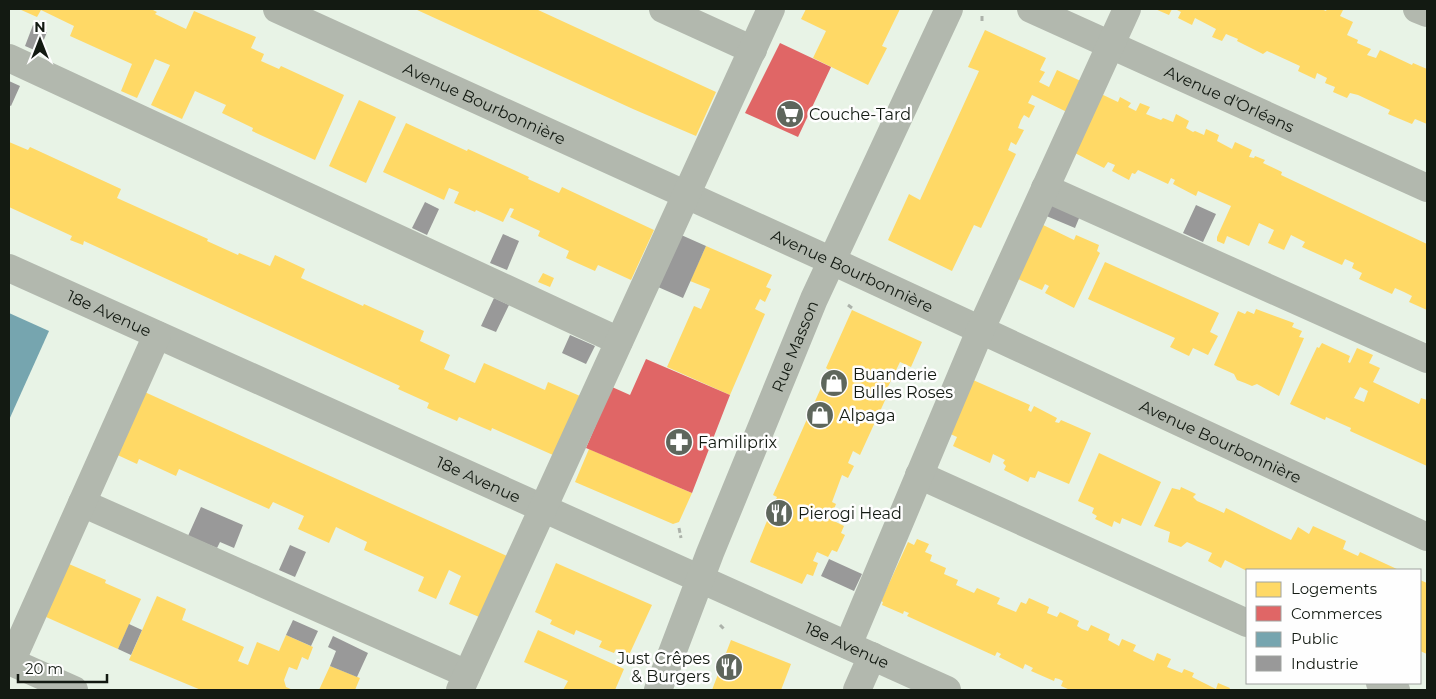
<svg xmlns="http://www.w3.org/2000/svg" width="1436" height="699" font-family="Montserrat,sans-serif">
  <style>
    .homes { fill: #ffd966; fill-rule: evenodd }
    .shops { fill: #e06666 }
    .public { fill: #76a5af }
    .industry { fill: #999 }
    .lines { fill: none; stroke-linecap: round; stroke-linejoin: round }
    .path { stroke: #acb2aa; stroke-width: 3; stroke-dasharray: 5 2.5; stroke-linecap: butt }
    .minor { stroke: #b2b8ae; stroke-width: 28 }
    .labels { text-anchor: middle; stroke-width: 5; stroke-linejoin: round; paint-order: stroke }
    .street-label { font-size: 16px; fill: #131a12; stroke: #fefefe }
    .poi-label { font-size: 16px; fill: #131a12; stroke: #fefefe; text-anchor: start }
  </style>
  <rect width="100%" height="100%" fill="#e8f3e6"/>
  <path class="homes" d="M19,9H151L157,12L155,14L186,29L194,11L256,37L251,48L264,54L261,61L279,69L281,66L344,95L315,160L252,131L253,128L222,113L226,105L195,91L182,119L151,105L170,65L155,59L137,98L121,91L132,64L70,36L74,26L41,10L37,17Z
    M415,9H536L716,92L696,136L633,109Z
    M806,9H900L882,46L887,48L868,85L813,58L826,31L801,19Z
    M1155,9H1172L1169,15Z
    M1175,9H1321L1326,11L1327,9H1340L1343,10L1340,16L1353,22L1347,35L1358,40L1357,43L1371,49L1367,55L1376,58L1380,50L1412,65L1413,63L1427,69V124L1415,119L1412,124L1388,114L1390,110L1358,95L1350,93L1347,98L1333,92L1335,87L1325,83L1327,78L1317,73L1315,79L1298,71L1300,66L1267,51L1263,54L1237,41L1238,39L1226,34L1222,41L1212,37L1216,29L1195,18L1192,25L1178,18L1181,12Z
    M985,30L1046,58L1040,70L1045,72L1039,82L1049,87L1057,70L1085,83L1071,114L1032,95L1028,103L1035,106L1029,118L1024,115L1021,120L1018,128L1024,130L1016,145L1011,142L1008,150L1016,154L981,228L974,225L952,271L888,240L909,194L920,200L979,71L968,67Z
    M1099,93L1118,102L1120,97L1131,103L1128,107L1136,111L1140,103L1150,107L1146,114L1161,120L1163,118L1173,122L1176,114L1189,121L1186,128L1193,132L1195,131L1204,135L1206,129L1219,135L1217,141L1232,149L1235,142L1252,150L1249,157L1254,158L1255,156L1265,160L1263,163L1282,172L1281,175L1427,244V310L1409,302L1412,296L1404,292L1395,288L1392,294L1359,279L1362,273L1352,268L1354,263L1345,259L1342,265L1302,247L1305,242L1291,235L1284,250L1268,243L1274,230L1259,223L1249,246L1227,236L1224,244L1217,241V237L1231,206L1198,191L1196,196L1173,184L1175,180L1171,178L1168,184L1138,170L1135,174L1132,173L1129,180L1112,171L1115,165L1108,162L1104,168L1075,153Z
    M359,100L396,117L366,183L329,166Z
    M406,123L467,151L468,149L529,177L528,179L559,193L562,187L654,230L631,280L598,265L595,271L566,258L569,251L538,236L540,231L510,217L514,209L510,208L503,222L476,210L475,212L454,203L459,192L449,188L444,200L383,172Z
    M9,142L28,150L30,147L121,189L117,198L208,239L207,241L238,255L239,253L270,266L275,255L305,269L301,278L363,306L364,304L424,331L420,341L450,355L444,369L475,383L484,363L545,390L548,382L580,396L553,455L492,428L491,431L459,417L457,421L427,408L429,403L398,389L400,386L84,241L83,245L70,240L72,236L9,207Z
    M1039,223L1074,240L1076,235L1099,245L1097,251L1100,253L1074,308L1045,293L1049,286L1045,284L1042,290L1014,277Z
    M706,246L772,275L766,287L771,289L765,302L760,299L755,309L765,314L730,395L667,367L694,306L701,309L710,289L690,281Z
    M1105,262L1219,313L1210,332L1218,336L1208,355L1193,348L1189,356L1170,347L1175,338L1088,299Z
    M543,273L554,278L550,287L538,282Z
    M1256,309L1294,323L1292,327L1302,331L1299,337L1304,338L1279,396L1257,384L1252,386L1245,383L1237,380L1234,374L1214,365L1238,311L1245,314L1247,311L1254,314Z
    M852,310L922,342L911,367L900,362L884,395L887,396L860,455L853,451L848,463L854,466L848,478L842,475L832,502L836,504L830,519L844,526L841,533L845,535L837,552L832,550L828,557L817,552L813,561L818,563L813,576L807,574L802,584L750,562L777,497L773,495L829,370L826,368Z
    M1322,343L1350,356L1348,362L1350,363L1357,348L1373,355L1369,363L1380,368L1373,382L1419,404L1421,398L1427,400V466L1350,431L1351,428L1326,417L1325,420L1290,404L1317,347L1319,348ZM1360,387L1368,391L1364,402L1354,398Z
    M973,380L1030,405L1028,410L1031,412L1034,406L1057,418L1055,422L1059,423L1061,420L1091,433L1069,484L1038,471L1035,478L1030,477L1028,482L1004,470L1006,466L1003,463L1005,460L993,454L990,463L953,446L957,437L944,431Z
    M138,389L507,556L479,617L449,604L461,576L449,570L436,599L418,591L424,577L364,550L367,542L336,527L329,543L298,529L304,516L273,502L269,509L179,469L176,476L139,459L137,464L111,452Z
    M589,449L692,493L679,522L673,524L575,482Z
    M1099,453L1161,482L1141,526L1122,518L1120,524L1114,521L1112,527L1095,519L1097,516L1092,513L1094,508L1078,501Z
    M1181,487L1196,494L1193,497L1197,501L1211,507L1224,513L1226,508L1291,540L1298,527L1309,534L1313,526L1346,541L1343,549L1358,556L1360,552L1399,570H1261L1258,569L1257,570L1247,571L1225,560L1221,568L1208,561L1212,553L1187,542L1181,547L1168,542L1170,532L1154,526L1172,488L1180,490Z
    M917,539L929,544L925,552L932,555L930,561L946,568L944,574L958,580L956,585L974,593L977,588L1000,598L997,604L1016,612L1021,602L1026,604L1029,598L1049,607L1047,613L1057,617L1060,612L1079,621L1077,626L1082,629L1088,631L1091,625L1110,634L1108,640L1119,646L1122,639L1136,645L1133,651L1154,661L1157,653L1171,659L1167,667L1182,673L1184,669L1194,673L1192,677L1216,689L1218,683L1230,688L1229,690H1070L1061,686L1063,681L1059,679L1055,678L1054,681L1031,671L1033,668L1025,664L1023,669L999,657L1001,654L997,652L995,656L907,616L909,613L904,611L903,614L882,605L883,602L881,601L908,542L914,545Z
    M62,561L106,580L105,583L141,599L118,649L46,617Z
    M556,563L652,605L629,655L616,649L614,653L599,647L602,641L576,630L574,635L550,624L552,620L535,612Z
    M1420,580L1427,583V654L1420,651Z
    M157,596L186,609L182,620L244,647L238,661L248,665L257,642L279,651L286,635L313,647L308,660L302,657L297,670L289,667L284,680L286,687L293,690H201L129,660Z
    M538,630L624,669L615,690H563L568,681L524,662Z
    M731,640L791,664L781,690H712Z
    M330,666L360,678L355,690H319Z"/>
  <path class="shops" d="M780,43L831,67L798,137L745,113Z
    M646,359L730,395L692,493L586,448L612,387L630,395Z"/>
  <path class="public" d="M9,313L49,331L9,420Z"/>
  <path class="industry" d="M33,25L47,32L39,52L25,46Z
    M9,81L20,86L11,106L9,105Z
    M1051,197L1082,211L1075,228L1044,215Z
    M425,202L439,209L427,235L412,228Z
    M1196,205L1216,214L1203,242L1183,233Z
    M503,234L519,241L507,270L490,263Z
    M679,234L706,246L683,298L658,287Z
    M494,298L509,305L496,332L481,326Z
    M570,335L595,346L586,364L562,353Z
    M201,507L243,525L234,548L220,542L217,548L188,536Z
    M290,545L306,552L295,577L279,570Z
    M829,559L862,574L854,591L821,576Z
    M293,620L318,631L311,646L286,635Z
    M129,624L142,630L131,655L118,649Z
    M333,636L368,653L357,677L330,666L336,651L328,647Z"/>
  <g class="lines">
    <path class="path" d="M982,16V21
      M848,305L852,308
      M679,528L681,538
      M720,625L724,629"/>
    <g class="minor">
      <path id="s1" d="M277,9L832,261L1427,537"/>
      <path d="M663,9L753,50"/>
      <path id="s2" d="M1031,9L1427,188"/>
      <path d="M1417,9L1427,13"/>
      <path d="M9,58L619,341"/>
      <path d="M1045,188L1427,359"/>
      <path id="s3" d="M9,268L947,690"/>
      <path d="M919,475L1247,623"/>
      <path d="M82,503L467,674"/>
      <path d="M848,645L980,331L1127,9"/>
      <path d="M9,661L74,690"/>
      <path d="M11,662L157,335"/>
      <path d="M1380,683L1396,690"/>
      <path d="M460,690L771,9"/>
      <path id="s4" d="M658,690L710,553L814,299L949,9"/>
      <path d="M857,690L872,656"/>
    </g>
  </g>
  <defs>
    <g id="supermarket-disc" transform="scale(1.4375)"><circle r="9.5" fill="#5e665c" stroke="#fefefe"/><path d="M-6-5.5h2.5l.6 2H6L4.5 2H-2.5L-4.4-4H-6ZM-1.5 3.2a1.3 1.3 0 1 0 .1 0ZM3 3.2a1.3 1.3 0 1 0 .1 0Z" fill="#fff"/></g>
    <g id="shop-disc" transform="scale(1.4375)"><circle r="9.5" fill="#5e665c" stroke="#fefefe"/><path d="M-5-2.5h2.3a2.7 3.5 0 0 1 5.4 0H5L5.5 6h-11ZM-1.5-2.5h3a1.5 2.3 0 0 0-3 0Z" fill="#fff"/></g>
    <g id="pharmacy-disc" transform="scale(1.4375)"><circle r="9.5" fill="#5e665c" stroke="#fefefe"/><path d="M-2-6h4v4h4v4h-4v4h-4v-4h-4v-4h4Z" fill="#fff"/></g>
    <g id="restaurant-disc" transform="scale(1.4375)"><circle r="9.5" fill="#5e665c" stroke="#fefefe"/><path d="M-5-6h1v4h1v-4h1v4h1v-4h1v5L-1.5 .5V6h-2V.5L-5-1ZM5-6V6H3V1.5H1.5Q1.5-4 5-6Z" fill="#fff"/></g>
  </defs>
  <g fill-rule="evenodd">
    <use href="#supermarket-disc" x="790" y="114"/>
    <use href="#shop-disc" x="834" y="383"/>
    <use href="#shop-disc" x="820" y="415"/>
    <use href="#pharmacy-disc" x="679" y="442"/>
    <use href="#restaurant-disc" x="779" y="513"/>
    <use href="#restaurant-disc" x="729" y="667"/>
  </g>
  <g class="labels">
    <g class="street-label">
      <text dy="6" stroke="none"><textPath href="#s2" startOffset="218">Avenue d'Orléans</textPath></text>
      <text dy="6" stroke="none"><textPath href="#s1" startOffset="228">Avenue Bourbonnière</textPath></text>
      <text dy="6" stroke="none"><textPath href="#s1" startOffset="632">Avenue Bourbonnière</textPath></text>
      <text dy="6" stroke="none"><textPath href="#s3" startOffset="110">18e Avenue</textPath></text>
      <text dy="6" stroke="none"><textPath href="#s4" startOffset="370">Rue Masson</textPath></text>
      <text dy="6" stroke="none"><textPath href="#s1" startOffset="1038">Avenue Bourbonnière</textPath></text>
      <text dy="6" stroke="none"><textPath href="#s3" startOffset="515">18e Avenue</textPath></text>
      <text dy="6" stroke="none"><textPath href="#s3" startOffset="919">18e Avenue</textPath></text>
    </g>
    <g class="poi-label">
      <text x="809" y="120">Couche-Tard</text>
      <text x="853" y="380">Buanderie<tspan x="853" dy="18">Bulles Roses</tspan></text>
      <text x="839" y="421">Alpaga</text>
      <text x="698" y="448">Familiprix</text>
      <text x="798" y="519">Pierogi Head</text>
      <text x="710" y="664" text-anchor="end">Just Crêpes<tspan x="710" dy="18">&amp; Burgers</tspan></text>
    </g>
  </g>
  <rect width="1436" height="699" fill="none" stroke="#131a12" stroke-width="20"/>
  <rect x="1246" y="569" width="175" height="115" fill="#fefefe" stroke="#a0a3a0"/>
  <rect x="1256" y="582" width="25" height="15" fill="#ffd966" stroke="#a0a3a0"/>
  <text x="1291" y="594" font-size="15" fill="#131a12">Logements</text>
  <rect x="1256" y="606" width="25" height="15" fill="#e06666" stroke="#a0a3a0"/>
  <text x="1291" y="619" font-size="15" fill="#131a12">Commerces</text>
  <rect x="1256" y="632" width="25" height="15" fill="#76a5af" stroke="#a0a3a0"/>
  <text x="1291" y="644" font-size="15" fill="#131a12">Public</text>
  <rect x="1256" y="656" width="25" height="15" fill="#999999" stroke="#a0a3a0"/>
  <text x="1291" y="669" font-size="15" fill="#131a12">Industrie</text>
  <g transform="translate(40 40)" stroke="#fefefe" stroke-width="4" paint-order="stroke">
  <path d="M0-4L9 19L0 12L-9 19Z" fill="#131a12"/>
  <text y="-8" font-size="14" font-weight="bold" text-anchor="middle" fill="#131a12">N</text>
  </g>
  <path d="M18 674v8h89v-8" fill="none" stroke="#131a12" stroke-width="2.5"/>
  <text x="25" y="674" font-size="15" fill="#131a12" stroke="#fefefe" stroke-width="4" paint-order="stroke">20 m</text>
</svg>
